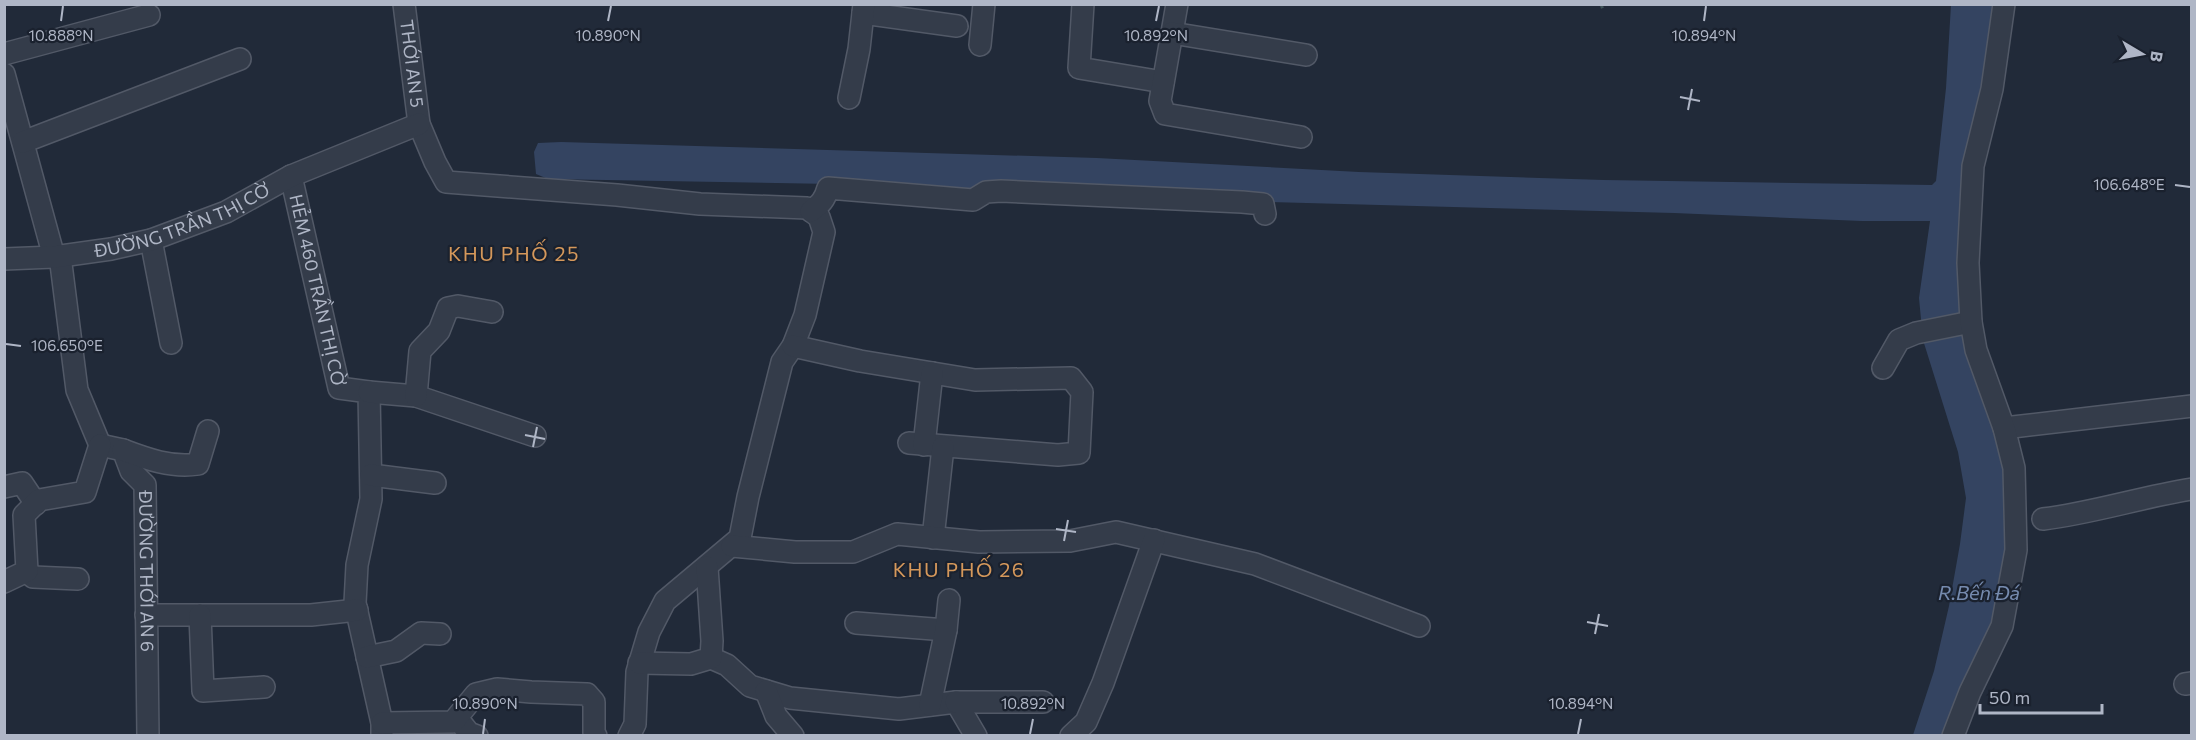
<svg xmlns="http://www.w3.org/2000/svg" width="2196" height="740" font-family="Commissioner,sans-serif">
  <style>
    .water { fill: #344461 }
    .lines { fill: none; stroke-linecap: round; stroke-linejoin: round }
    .minor-casing { stroke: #525967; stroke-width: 24 }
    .path { stroke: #405358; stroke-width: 3; stroke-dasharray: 4.5 4.5; stroke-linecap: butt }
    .minor { stroke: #343c4a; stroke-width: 21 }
    .ticks { fill: none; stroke: #afb6c6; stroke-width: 2 }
    .labels { text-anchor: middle; stroke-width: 4.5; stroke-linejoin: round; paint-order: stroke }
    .street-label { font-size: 18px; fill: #afb6c6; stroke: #1a212e }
    .neighbourhood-label { font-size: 20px; letter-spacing: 1.5px; fill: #d5985b; stroke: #1a212e }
    .water-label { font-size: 20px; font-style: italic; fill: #768baf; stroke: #1a212e }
    .ticks-label { font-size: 15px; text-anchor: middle; fill: #afb6c6; stroke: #1a212e; stroke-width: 4.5; stroke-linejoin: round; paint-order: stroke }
  </style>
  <rect width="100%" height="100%" fill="#212a39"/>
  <path class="water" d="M1951,5H2000L1963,288L2012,471L2005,599L1947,735H1913L1934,671L1949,606L1960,544L1966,498L1958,452L1923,340L1919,298L1930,221H1862L1674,213L1200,200L889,185L548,179L536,174L534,152L538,143L561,142L1097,158L1359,172L1604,180L1932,185L1936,181L1946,88Z"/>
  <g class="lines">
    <g class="minor-casing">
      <g id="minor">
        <path id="s1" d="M404,4L419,124L435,162L446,182L617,195L700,204L807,208L819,217L824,232L805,315L793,346L782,362L748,497L740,538L665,601L649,632L637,672L635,724L629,736"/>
        <path d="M1083,4L1079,68L1163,82"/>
        <path d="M1177,4L1160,101L1165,114L1301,137"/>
        <path d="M863,13L957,26"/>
        <path d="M1172,33L1306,55"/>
        <path d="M980,45L984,4"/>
        <path d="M4,54L149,15"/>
        <path d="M4,74L54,257"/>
        <path d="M849,98L859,49L864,4"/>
        <path d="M23,142L240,59"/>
        <path id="s2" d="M291,176L339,388L369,392L371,499L357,565L355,603L382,723V736"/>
        <path d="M811,211C821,204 825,199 828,188L973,200L986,192L1001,191L1242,202L1263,204L1265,214"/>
        <path d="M151,240L171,343"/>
        <path d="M60,256L77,390L100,445"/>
        <path id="s3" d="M4,259L54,257L111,249L151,240L226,212L291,176L419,124"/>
        <path d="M793,346L860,361L975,380L1071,378L1082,392L1079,453L1058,455L909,443"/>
        <path d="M1883,368L1899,340L1916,333L1971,322"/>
        <path d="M369,392L416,396L535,436"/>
        <path d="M416,396L420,351L439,331L448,308L458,306L492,312"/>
        <path d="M2004,428L2192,406"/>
        <path id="s4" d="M100,445L123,450L131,471L145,485L148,736"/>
        <path d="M924,445L932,373"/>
        <path d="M123,450C147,459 171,468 198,464L208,431"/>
        <path d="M371,475L435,483"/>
        <path d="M4,487L22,483L36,504"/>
        <path d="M2043,519C2093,513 2141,497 2192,489"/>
        <path d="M933,538L943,447"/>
        <path d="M732,546L795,552H853L897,534L979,542L1070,541L1116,532L1255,564L1419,626"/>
        <path d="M27,571L33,577L78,579"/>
        <path d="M4,582L27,571L24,515L39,500L85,492L100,445"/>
        <path d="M146,615H311L357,610"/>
        <path d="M200,615L203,691L264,687"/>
        <path d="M856,623L946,630"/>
        <path d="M367,657L396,651L421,633L440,634"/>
        <path d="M711,658L727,665L750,686L790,698L899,709L956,702L976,736"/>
        <path d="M639,663L691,664L711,658L712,641L707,567"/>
        <path d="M2185,684L2192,683"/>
        <path d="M766,691L776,716L793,736"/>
        <path d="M956,702H1043"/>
        <path d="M930,705L946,630L949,600"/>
        <path d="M457,718L469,733L477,736"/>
        <path d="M382,723L453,722L476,694L497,689L531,692L587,694L594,702V733L596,736"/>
        <path d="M1071,736L1086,722L1103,683L1154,540"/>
        <path d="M1953,736L1970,692L2002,626L2016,550L2014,468L2004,428L1976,350L1971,322L1968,263L1973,166L1992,89L2004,4"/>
      </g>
    </g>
    <path class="path" d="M1601,4L1603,10"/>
    <use href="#minor" class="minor"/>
  </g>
  <path class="ticks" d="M61,21L63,6M608,21L611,6M1156,21L1159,6M1704,21L1706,6M1680,97L1700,101M1688,110L1692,89M2175,185L2190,187M6,344L21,346M525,435L545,439M533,447L537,427M1056,529L1076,532M1064,541L1068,520M1587,622L1608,626M1595,634L1599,614M483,734L485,719M1030,734L1033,719M1578,734L1581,719"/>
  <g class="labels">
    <g class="street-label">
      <text dy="6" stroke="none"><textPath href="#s1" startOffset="60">THỚI AN 5</textPath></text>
      <text dy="6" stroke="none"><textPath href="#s3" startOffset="184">ĐƯỜNG TRẦN THỊ CỜ</textPath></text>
      <text dy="6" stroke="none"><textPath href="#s2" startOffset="117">HẺM 460 TRẦN THỊ CỜ</textPath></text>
      <text dy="6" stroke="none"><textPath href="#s4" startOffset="152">ĐƯỜNG THỚI AN 6</textPath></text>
    </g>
    <g class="neighbourhood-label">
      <text x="514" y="261">KHU PHỐ 25</text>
      <text x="959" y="577">KHU PHỐ 26</text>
    </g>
    <g class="water-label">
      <text x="1979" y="600">R.Bến Đá</text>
    </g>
  </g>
  <g class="ticks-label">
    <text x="61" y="41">10.888°N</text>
    <text x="608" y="41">10.890°N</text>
    <text x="1156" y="41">10.892°N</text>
    <text x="1704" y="41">10.894°N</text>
    <text x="2129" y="190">106.648°E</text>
    <text x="67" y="351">106.650°E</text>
    <text x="485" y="709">10.890°N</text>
    <text x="1033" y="709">10.892°N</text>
    <text x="1581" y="709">10.894°N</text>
  </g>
  <rect width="2196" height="740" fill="none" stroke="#afb6c6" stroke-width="12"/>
  <g transform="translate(2142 54) rotate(100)" stroke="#1a212e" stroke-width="4.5" paint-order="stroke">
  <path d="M0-4.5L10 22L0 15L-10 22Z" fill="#afb6c6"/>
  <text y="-9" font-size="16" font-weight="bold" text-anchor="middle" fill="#afb6c6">B</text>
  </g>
  <path d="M1980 704v9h122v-9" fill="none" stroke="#afb6c6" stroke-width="3"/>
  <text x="1989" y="704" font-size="18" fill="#afb6c6" stroke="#1a212e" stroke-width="4.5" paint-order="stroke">50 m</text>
</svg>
